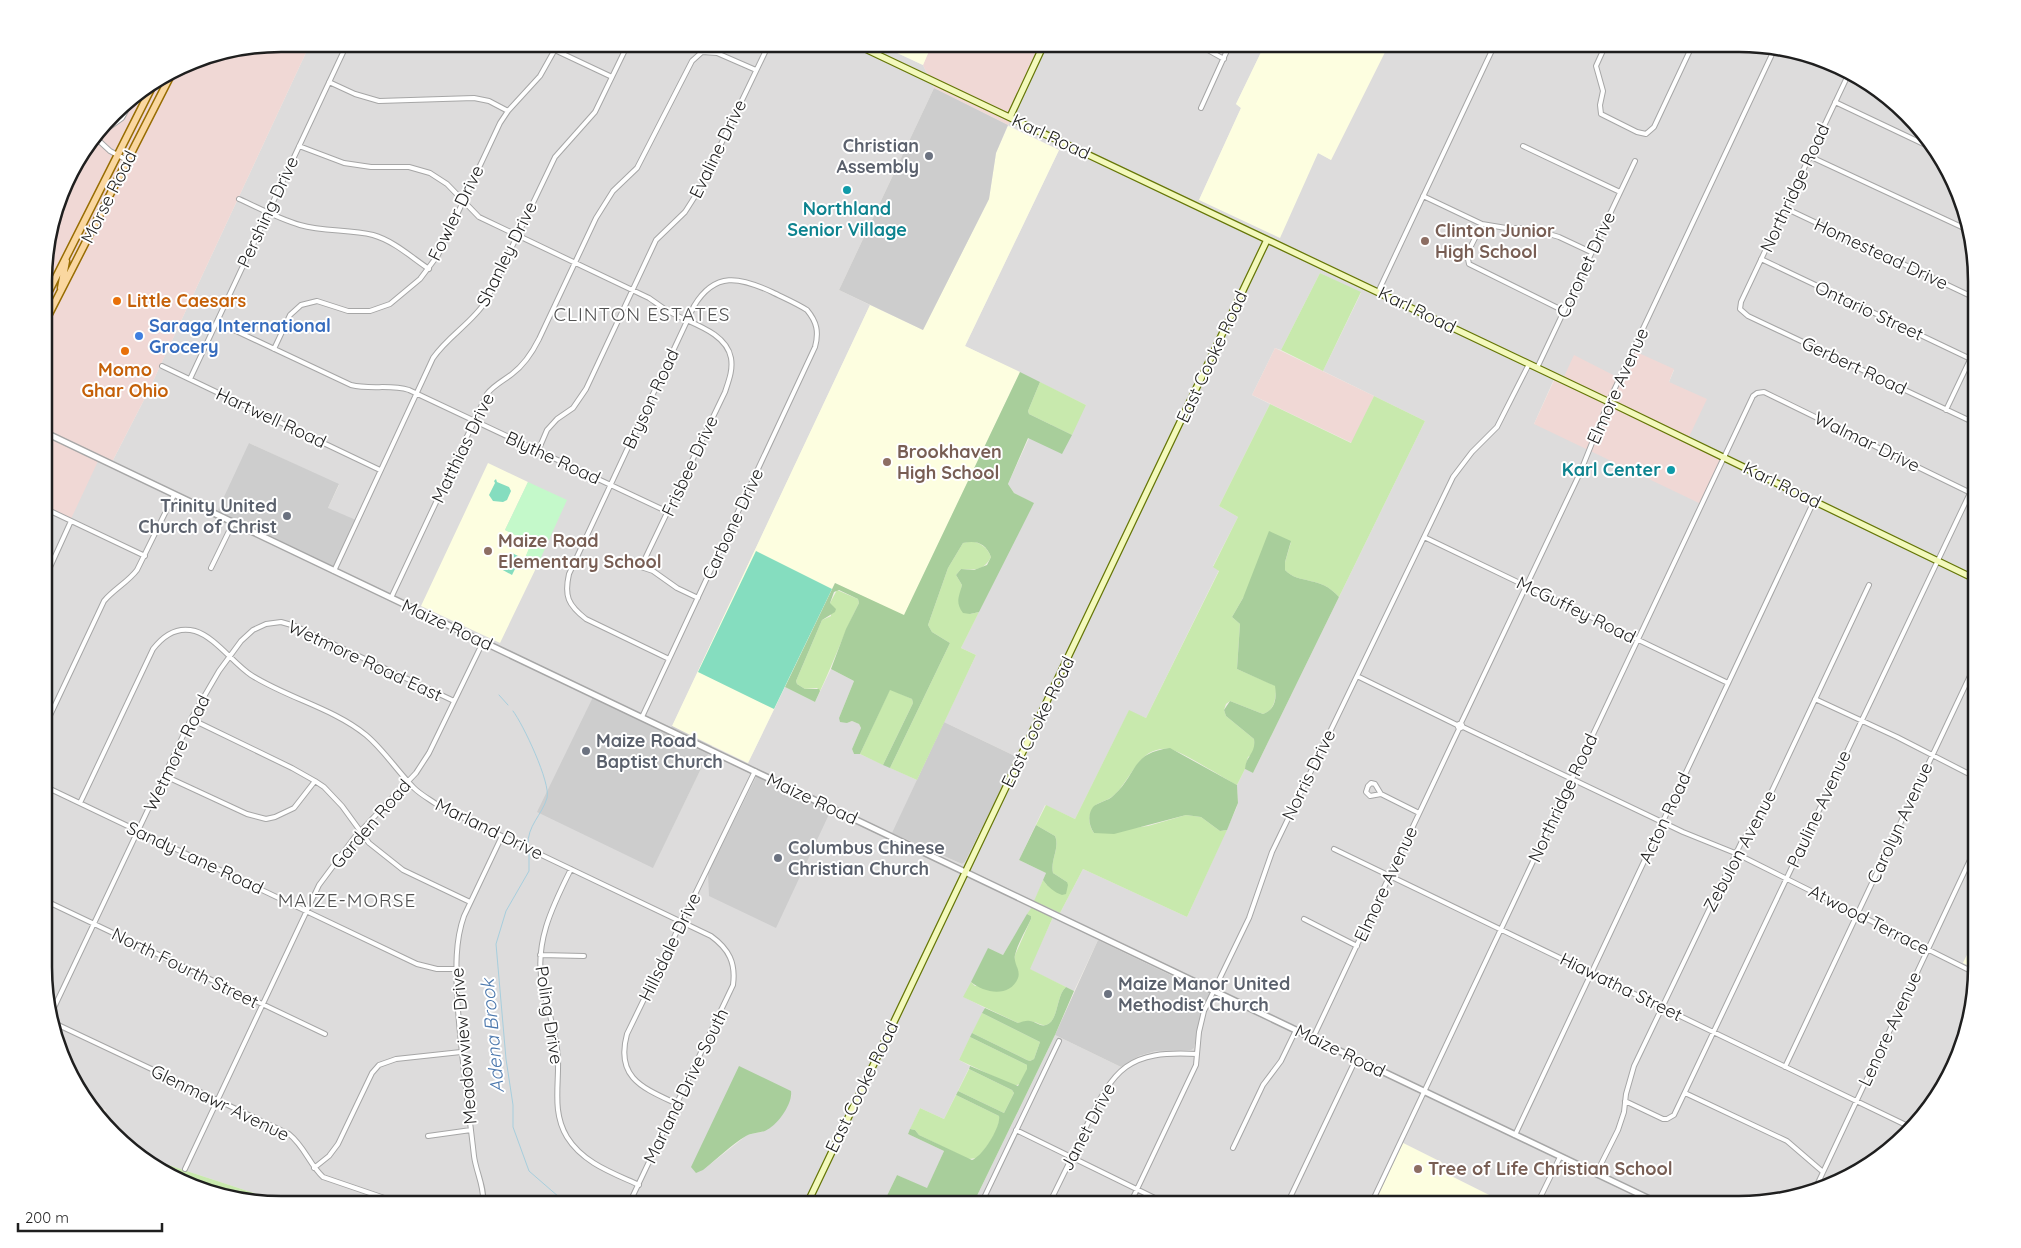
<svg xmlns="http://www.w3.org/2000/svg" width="2021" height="1248" font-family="Quicksand,sans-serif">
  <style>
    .residential { fill: #dddcdc; fill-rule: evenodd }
    .commercial { fill: #f0d8d5 }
    .education { fill: #fdfee0 }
    .religious { fill: #cdcdcd }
    .grass { fill: #c8e9ad }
    .forest { fill: #a8ce9b }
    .park { fill: #c4f9ca }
    .pitch { fill: #85ddbf }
    .parking { fill: #e3e3e3 }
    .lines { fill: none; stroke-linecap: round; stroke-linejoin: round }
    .stream { stroke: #a7cedd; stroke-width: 1 }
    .minor-casing { stroke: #a6a6a6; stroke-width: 6 }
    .tertiary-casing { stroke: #a6a6a6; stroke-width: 8 }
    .secondary-casing { stroke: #657607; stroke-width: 8 }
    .primary-casing { stroke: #986d02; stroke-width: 9 }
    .minor { stroke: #fff; stroke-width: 4 }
    .tertiary { stroke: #fff; stroke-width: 5 }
    .secondary { stroke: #f3f9bb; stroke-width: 5.5 }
    .primary { stroke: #fad7a0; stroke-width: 6 }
    .worship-dot { fill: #6b7280; stroke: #fff; stroke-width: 2 }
    .culture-dot { fill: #0f9aa8; stroke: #fff; stroke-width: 2 }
    .education-dot { fill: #8d6e63; stroke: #fff; stroke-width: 2 }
    .food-dot { fill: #e8710a; stroke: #fff; stroke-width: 2 }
    .shop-dot { fill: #3f7fe0; stroke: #fff; stroke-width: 2 }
    .labels { text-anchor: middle; stroke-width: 4; stroke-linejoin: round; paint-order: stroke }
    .street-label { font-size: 18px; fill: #1f1f1f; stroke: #fff }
    .worship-label { font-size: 18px; font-weight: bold; fill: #5b616d; stroke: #fff; text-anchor: start }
    .culture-label { font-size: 18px; font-weight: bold; fill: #0d838f; stroke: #fff }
    .education-label { font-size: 18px; font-weight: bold; fill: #785e54; stroke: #fff; text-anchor: start }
    .food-label { font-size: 18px; font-weight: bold; fill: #c56008; stroke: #fff; text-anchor: start }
    .shop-label { font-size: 18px; font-weight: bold; fill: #366cbe; stroke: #fff; text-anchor: start }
    .neighbourhood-label { font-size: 19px; letter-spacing: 1px; fill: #525252; stroke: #fff }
    .water-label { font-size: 19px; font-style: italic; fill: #4d79ae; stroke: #fff }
    .rim { fill: none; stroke: #1f1f1f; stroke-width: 2.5 }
  </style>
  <rect width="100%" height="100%" fill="#f0ede6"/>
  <path class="residential" d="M310,44H878L923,65L934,88L839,290L870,305L670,731L653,867L712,746L748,763L785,687L815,702L831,669L854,681L839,718L847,723L852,721L859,724L861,728L852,749L854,754H860L917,780L893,833L962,864L965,862L1017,757L944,722L976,655L961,648L1033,503L1014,493L1008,484L1029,438L1086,405L965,346L1059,150L1008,125L1044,44H1265L1236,104L1241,108L1199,200L1319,153L1331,160L1389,44H1740L1802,52L1872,84L1946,163L1977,266V935L1963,963L1977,969V982L1965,1043L1937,1099L1859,1172L1755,1204H1507L1451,1176L1441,1162L1403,1143L1374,1204H973L1055,1035L1121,1067L1139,1056L1156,1051L1194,1048L1197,1027L1208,993L1098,940L1074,991L1029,969L1056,911L1060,913L1083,869L1187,917L1236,809L1238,803L1237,785L1245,769L1253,773L1425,421L1323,371L1361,293L1320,273L1281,350L1275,348L1252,395L1270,404L1219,506L1238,517L1213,566L1219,570L1146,718L1129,711L1075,819L1045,805L1019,860L1046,873L1032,907L1003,955L988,949L964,997L985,1008L959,1060L970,1066L944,1119L920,1108L908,1134L944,1151L927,1189L897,1175L883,1204H684L674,1201L673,1204H287L141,1156L104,1116L106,1110L92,1103L76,1086L46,998V509L99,459L111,464L147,394ZM1674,370L1669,382L1687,441L1534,424L1555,377L1563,380L1619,378ZM249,443L339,485L328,508ZM792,1095L765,1131L747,1135L703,1170Z"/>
  <path class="commercial" d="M281,44H310L147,394L111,464L99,459L70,521L46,509V250L68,176L124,103L191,62Z
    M932,44H1044L1008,125L934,88L923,65Z
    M1275,348L1374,396L1352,443L1252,395Z
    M1632,350L1674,369L1669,382L1707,399L1687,441L1724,458L1701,504L1534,424L1556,376L1563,379L1574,355L1619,378Z"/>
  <path class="education" d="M878,44H932L923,65Z
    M1265,44H1389L1331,160L1318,153L1280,238L1199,200L1241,108L1236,104Z
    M1008,126L1059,150L965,346L1020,372L904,616L835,583L748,763L672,726L870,305L923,330L989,199L996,153Z
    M488,463L528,482L505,530L532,543L525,558L538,564L500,643L421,606Z
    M1977,935V969L1963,963Z
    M1403,1143L1441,1162L1451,1176L1507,1204H1374Z"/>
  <path class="religious" d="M934,88L1008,125L996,153L989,199L923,330L839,290Z
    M249,443L339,484L328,508L356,520L333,570L216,514Z
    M594,695L670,730L672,726L712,746L653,868L537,812Z
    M944,722L1017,757L965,862L962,864L892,833Z
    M756,777H761L831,810L776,928L709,896L708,873Z
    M1098,940L1210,994L1201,1014L1194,1048L1191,1050L1156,1051L1139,1056L1121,1067L1055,1035Z"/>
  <path class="grass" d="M1320,273L1361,292L1323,371L1281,350Z
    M1040,382L1086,405L1072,435L1029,414L1028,411Z
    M1374,396L1425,421L1339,597C1320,575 1299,585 1285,570V562L1291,542L1243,598L1232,617L1240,624L1237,669L1276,686C1276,698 1275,710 1263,714L1230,701L1226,704L1224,710L1226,716L1254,739C1255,746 1255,753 1248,757L1245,769L1237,785C1225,779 1178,749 1169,749C1138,746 1132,780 1113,796C1107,801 1097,802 1093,808C1087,816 1089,826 1094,833L1148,826L1186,815L1201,817L1220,831L1227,830L1187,917L1083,869L1060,913L1034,901L1043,880L1047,885L1067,882L1053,873C1050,860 1060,848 1055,836L1036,825L1046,805L1075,819L1129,710L1146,718L1219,571L1213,567L1238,517L1219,506L1270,404L1351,443Z
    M972,541C982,544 987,547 991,557C984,571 974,570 961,569L956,575L962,585L961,590L970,614L979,612L961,648L976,655L917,780L890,768L950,643L932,632L928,625L948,568L963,543Z
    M837,590L858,599L859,603C844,632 834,662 820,691L817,688L805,689L797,684L796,681L822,620L831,616L830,603Z
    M890,689L912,699L913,703L883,765L860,754Z
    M1032,907L1053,917L1030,969L1066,987C1056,995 1059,1021 1046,1025C1042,1026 1038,1023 1034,1022C1028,1020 1024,1022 1018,1023L963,997L971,982L975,986L1018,972L1014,961L1015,955L1031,919V916L1027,914Z
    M982,1013L1040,1042L1034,1059L1030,1061L1027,1060L972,1033Z
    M970,1037L1027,1065L1028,1069L1020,1084L1014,1086L959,1060Z
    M969,1069L1012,1090L1014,1093L1004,1113L958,1091Z
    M956,1095L999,1116C1001,1130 986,1147 978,1158L968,1159L919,1135L915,1130L910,1129L920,1108L944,1119Z
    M141,1156L287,1204C251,1204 166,1182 141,1156Z"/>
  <path class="forest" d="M1020,372L1040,382L1028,411L1029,414L1072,435L1062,454L1028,438L1008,484L1014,493L1034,503L979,612L970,614L963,613C955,602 959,597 962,585L956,575L961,569L974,570L987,565L991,557C986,543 976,540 963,543L948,568L928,625L932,632L950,643L890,768L883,765L913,703L912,699L890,690L860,754H854L852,749L861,728L859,724L852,721L847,723L840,722L839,718L854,681L831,669L846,629L859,603L858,599L839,590L834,592L830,603L836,609L835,612L822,620L796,681L797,684L805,689H819L820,691L815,702L785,687L835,583L904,615Z
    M1269,531L1291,541L1285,562V570C1299,585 1320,575 1339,597L1253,773L1245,769C1246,755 1256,754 1254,739L1226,716L1224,710L1230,701L1263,714C1275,710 1277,698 1275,686L1237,669L1240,624L1232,617L1243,598Z
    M1170,748L1237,785L1238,803L1227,830L1220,831L1201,817L1186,815L1114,834L1094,833C1089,826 1087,815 1093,807C1098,802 1108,801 1113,796C1138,774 1130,753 1170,748Z
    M1036,825L1055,836C1060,848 1050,860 1053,873L1067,882L1068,885L1066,894L1062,895C1054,892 1048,887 1043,880L1046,873L1019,860Z
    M1027,914L1031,916V919C1026,930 1018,943 1015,955C1013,963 1021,970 1018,978C1010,998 984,993 971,982L988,948L1003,955Z
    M1066,987L1074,991L1055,1035L973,1204H883L897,1175L927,1188L944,1151L908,1134L910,1129L915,1130L919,1135L972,1160C982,1157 1001,1127 999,1116L956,1095L958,1091L1004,1113L1014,1093L1012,1090L969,1069L970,1066L1018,1086L1027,1069V1065L970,1037L972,1033L1027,1060L1030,1061L1034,1059L1040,1042L982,1013L985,1008L1018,1023C1022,1022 1026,1020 1030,1021C1035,1021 1040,1027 1046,1025C1059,1021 1056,995 1066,987Z
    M739,1066L791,1091C793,1104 777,1126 765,1131C759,1133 751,1133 746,1136C731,1145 717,1159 703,1170L696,1173L691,1167Z"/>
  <path class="park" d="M528,482L567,500L538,564L525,558L531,543L505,530Z"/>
  <path class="pitch" d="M496,479L497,482L509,487L511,491L507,500L503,502L493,501L489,495L495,483L494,481Z
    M756,551L832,589L774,709L698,672Z
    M510,552L524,559L520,567L506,560Z
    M505,562L516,567L512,575L501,569Z"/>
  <path class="parking" d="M906,44H931L928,50L923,48L921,51Z"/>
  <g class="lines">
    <path class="stream" d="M499,695L508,705
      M513,711C523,724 551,783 547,798C542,815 527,826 528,845
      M529,853V871L506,911L496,944L506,1059L513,1105V1127L529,1171L567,1204"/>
    <g class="minor-casing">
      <path id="minor" d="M542,44L612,77
        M1197,44L1224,59
        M1606,44L1596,66L1603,91L1600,105L1601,114L1637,132L1646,134L1654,127L1693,44
        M1849,73L1741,302L1740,309L1748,316L1977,424
        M329,82L355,94L379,101L474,98L489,101L508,111
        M1835,102L1932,148
        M1201,108L1230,44
        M101,133L122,118L133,98
        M97,139L110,151L127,160
        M299,146L344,163L371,167H409L430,173L447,184L479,217L649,298C655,302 661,307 668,311C688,323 726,331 731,358C733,370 729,380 725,392L641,567L653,571L677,588L698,598
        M1523,146L1620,192
        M1809,156L1966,229
        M1423,196L1482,224L1506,228H1529L1559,237L1591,252
        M239,199C259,208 279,219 300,225C324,232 349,229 373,235C394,241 411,257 429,269
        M1785,208L1977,299
        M1482,224L1467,254L1469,264L1564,311
        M1761,259L1977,362
        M1378,292L1495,44
        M217,322L351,385C371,390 390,384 409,390L668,512
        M274,349L290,315L301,305L317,301L348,311H370L390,304L420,279L438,255L500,123L508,111L540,76L558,44
        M162,366L380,470
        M1537,368L1635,161
        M190,379L347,44
        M1946,410L1977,345
        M538,451L547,430L557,419L573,408L586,389L656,240L685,212L699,190L769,44
        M46,509L145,556
        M1424,537L1728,683
        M211,568L233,523
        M334,571L433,358C448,336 472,323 486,301L555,157L595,112L628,44
        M46,576L71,521
        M391,598L487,394C494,385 503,381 512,374C524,365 532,353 539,339L596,218L613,191L637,168L692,61L702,52L717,53L756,70
        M1357,676L1457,725
        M1815,699L1897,737L1977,778
        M642,717L815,347C819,332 817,322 807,310C796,303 784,298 772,292C740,277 715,271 694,306L569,574C564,596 568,605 586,619L669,659
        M191,719L292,768L315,781L324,787L342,806L369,843L403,870L470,902
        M1461,723L1580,473L1608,403L1775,48
        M46,724L104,601C114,589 128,582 137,570L174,495
        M1463,727L1683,832L1735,853L1977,974
        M165,776L247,814L266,819L275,817L294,808L315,781
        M46,787L417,964L437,969H456
        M1381,794L1370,796L1366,792L1368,786L1371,783L1375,784L1381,794L1419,813
        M80,803L153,649C163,636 177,626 195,631C215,637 233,663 251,675C287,698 333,708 366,735C384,750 397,771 414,788C421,795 431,800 439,806L711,936C729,949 736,963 733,985L629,1204
        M1334,849L1908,1126
        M571,869C552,907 533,945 543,988C548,1012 557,1034 558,1059C559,1086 552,1112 567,1137C583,1163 613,1173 639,1185
        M46,901L325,1034
        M1304,919L1357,946
        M540,955L584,956
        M51,1014L191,719L219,671L241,641L253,630L266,624L281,622L295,626L454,701
        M54,1023L289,1134C305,1147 309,1164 323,1177L402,1204
        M1313,1038L1459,729L1463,727L1461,723L1457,725L1459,729
        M1785,1067L1977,661
        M1685,1093L1787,1141L1823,1172
        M1625,1101L1663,1119H1667L1674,1115L1970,493
        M677,1104C643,1088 615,1078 627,1034L755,771
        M1016,1130L1167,1204
        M1515,1135L1814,501
        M428,1136L471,1130
        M1233,1148L1263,1085L1281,1061L1296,1030
        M314,1168L329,1156L338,1144L372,1073L379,1065L396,1059L461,1052
        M185,1169L319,885L354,838L416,773L429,753L483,642
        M1596,1174L1618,1130L1624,1112L1626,1094L1634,1066L1741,843L1761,814L1869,585
        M1817,1185L1977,845
        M483,1204C485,1188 476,1172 474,1156C468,1102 460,1049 457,995C456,969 455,941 464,916L502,836
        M981,1204L1059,1041
        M1049,1204C1062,1178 1074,1153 1086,1127C1114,1068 1128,1050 1197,1054
        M1130,1204L1196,1065L1199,1032L1204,1011L1249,918L1272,852L1453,477L1472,452L1497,427L1529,364
        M1287,1204L1356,1059
        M1371,1204L1753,396L1757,393L1764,392L1977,496
        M1537,1204L1560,1157"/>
    </g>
    <g class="tertiary-casing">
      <path id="tertiary" d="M46,433L1660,1204"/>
    </g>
    <g class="secondary-casing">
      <path id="secondary" d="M855,44L1609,402L1977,580
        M1010,117L1044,44
        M807,1204L1267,240"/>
    </g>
    <g class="primary-casing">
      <path id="primary" d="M61,288L66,261
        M46,297L153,85
        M46,320L172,73"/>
    </g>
    <use href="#minor" class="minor"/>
    <use href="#tertiary" class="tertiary"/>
    <use href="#secondary" class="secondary"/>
    <use href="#primary" class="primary"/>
  </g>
  <g class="worship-dot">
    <circle cx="929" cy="156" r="5"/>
    <circle cx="287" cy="516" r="5"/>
    <circle cx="586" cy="751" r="5"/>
    <circle cx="778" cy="858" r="5"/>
    <circle cx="1108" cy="994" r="5"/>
  </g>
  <g class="culture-dot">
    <circle cx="847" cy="190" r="5"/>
    <circle cx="1671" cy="470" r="5"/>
  </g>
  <g class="education-dot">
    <circle cx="1425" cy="241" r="5"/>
    <circle cx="887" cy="462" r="5"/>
    <circle cx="488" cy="551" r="5"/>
    <circle cx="1418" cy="1169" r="5"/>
  </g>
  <g class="food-dot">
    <circle cx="117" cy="301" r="5"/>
    <circle cx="125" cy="351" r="5"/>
  </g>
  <circle class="shop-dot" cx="139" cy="336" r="5"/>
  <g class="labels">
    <g class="street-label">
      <text transform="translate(1051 137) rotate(25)" y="6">Karl Road</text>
      <text transform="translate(718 149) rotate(-64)" y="6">Evaline Drive</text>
      <text transform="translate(1795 188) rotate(-65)" y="6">Northridge Road</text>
      <text transform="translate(109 197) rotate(-63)" y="6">Morse Road</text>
      <text transform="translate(268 212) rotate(-65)" y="6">Pershing Drive</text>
      <text transform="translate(456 213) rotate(-64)" y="6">Fowler Drive</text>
      <text transform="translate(507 254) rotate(-64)" y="6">Shanley Drive</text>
      <text transform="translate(1881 254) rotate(25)" y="6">Homestead Drive</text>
      <text transform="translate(1586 265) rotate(-65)" y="6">Coronet Drive</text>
      <text transform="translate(1417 310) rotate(26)" y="6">Karl Road</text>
      <text transform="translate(1869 311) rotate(25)" y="6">Ontario Street</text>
      <text transform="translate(1212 357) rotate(-65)" y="6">East Cooke Road</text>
      <text transform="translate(1854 366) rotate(25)" y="6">Gerbert Road</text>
      <text transform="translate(1618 386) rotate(-66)" y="6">Elmore Avenue</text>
      <text transform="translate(651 399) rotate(-65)" y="6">Bryson Road</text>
      <text transform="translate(271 418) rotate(25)" y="6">Hartwell Road</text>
      <text transform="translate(1867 442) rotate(26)" y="6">Walmar Drive</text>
      <text transform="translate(463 448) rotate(-64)" y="6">Matthias Drive</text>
      <text transform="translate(553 458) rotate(25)" y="6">Blythe Road</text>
      <text transform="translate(690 466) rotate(-65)" y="6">Frisbee Drive</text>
      <text transform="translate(1782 485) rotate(26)" y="6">Karl Road</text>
      <text transform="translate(733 524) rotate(-65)" y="6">Carbone Drive</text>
      <text transform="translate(1576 610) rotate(26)" y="6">McGuffey Road</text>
      <text transform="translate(447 625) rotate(25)" y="6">Maize Road</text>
      <text transform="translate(365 661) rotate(25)" y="6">Wetmore Road East</text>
      <text transform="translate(1038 722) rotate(-64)" y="6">East Cooke Road</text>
      <text transform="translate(177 753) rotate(-64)" y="6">Wetmore Road</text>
      <text transform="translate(1309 775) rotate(-64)" y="6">Norris Drive</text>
      <text transform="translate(1563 798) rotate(-65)" y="6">Northridge Road</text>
      <text transform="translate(812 799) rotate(25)" y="6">Maize Road</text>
      <text transform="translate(1819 809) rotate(-65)" y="6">Pauline Avenue</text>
      <text transform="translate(1665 818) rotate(-65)" y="6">Acton Road</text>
      <text transform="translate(1900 823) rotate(-65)" y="6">Carolyn Avenue</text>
      <text transform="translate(371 824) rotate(-49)" y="6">Garden Road</text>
      <text transform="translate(489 829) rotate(26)" y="6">Marland Drive</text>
      <text transform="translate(1740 851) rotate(-62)" y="6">Zebulon Avenue</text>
      <text transform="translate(195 858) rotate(25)" y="6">Sandy Lane Road</text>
      <text transform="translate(1386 884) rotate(-65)" y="6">Elmore Avenue</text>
      <text transform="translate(1869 920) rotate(27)" y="6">Atwood Terrace</text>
      <text transform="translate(670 947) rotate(-64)" y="6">Hillsdale Drive</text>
      <text transform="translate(185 968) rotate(26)" y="6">North Fourth Street</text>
      <text transform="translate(1621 987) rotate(26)" y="6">Hiawatha Street</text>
      <text transform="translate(549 1015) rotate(81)" y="6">Poling Drive</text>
      <text transform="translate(1890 1029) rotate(-65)" y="6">Lenore Avenue</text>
      <text transform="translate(464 1046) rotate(-95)" y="6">Meadowview Drive</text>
      <text transform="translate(1340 1051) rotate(26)" y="6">Maize Road</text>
      <text transform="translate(686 1086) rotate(-64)" y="6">Marland Drive South</text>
      <text transform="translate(862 1087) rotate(-64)" y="6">East Cooke Road</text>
      <text transform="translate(220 1103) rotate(26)" y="6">Glenmawr Avenue</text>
      <text transform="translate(1088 1127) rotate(-62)" y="6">Janet Drive</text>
    </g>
    <g class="worship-label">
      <text x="919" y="152" text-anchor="end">Christian<tspan x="919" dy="21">Assembly</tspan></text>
      <text x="277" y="512" text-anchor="end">Trinity United<tspan x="277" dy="21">Church of Christ</tspan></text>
      <text x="596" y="747">Maize Road<tspan x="596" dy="21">Baptist Church</tspan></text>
      <text x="788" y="854">Columbus Chinese<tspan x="788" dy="21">Christian Church</tspan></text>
      <text x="1118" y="990">Maize Manor United<tspan x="1118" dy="21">Methodist Church</tspan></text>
    </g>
    <g class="culture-label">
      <text x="847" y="215">Northland<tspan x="847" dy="21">Senior Village</tspan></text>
      <text x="1661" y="476" text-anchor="end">Karl Center</text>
    </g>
    <g class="education-label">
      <text x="1435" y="237">Clinton Junior<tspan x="1435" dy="21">High School</tspan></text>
      <text x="897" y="458">Brookhaven<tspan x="897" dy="21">High School</tspan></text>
      <text x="498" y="547">Maize Road<tspan x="498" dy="21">Elementary School</tspan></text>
      <text x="1428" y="1175">Tree of Life Christian School</text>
    </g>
    <g class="food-label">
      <text x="127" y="307">Little Caesars</text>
      <text x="125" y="376" text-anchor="middle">Momo<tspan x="125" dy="21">Ghar Ohio</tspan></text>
    </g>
    <g class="shop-label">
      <text x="149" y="332">Saraga International<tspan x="149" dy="21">Grocery</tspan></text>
    </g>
    <g class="neighbourhood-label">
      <text x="642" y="321">CLINTON ESTATES</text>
      <text x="347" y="907">MAIZE-MORSE</text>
    </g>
    <g class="water-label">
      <text transform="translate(492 1036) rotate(-95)" y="7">Adena Brook</text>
    </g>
  </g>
  <path d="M0 0H2021V1248H0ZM281 52H1739A229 229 0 0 1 1968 281V967A229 229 0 0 1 1739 1196H281A229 229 0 0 1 52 967V281A229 229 0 0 1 281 52Z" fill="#fff" fill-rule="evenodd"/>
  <path class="rim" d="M281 52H1739A229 229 0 0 1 1968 281V967A229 229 0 0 1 1739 1196H281A229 229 0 0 1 52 967V281A229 229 0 0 1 281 52Z"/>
  <path d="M18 1223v8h144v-8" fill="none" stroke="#1f1f1f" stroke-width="2.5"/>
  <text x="25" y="1223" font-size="15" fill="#1f1f1f" stroke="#ffffff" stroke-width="4" paint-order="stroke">200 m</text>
</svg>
